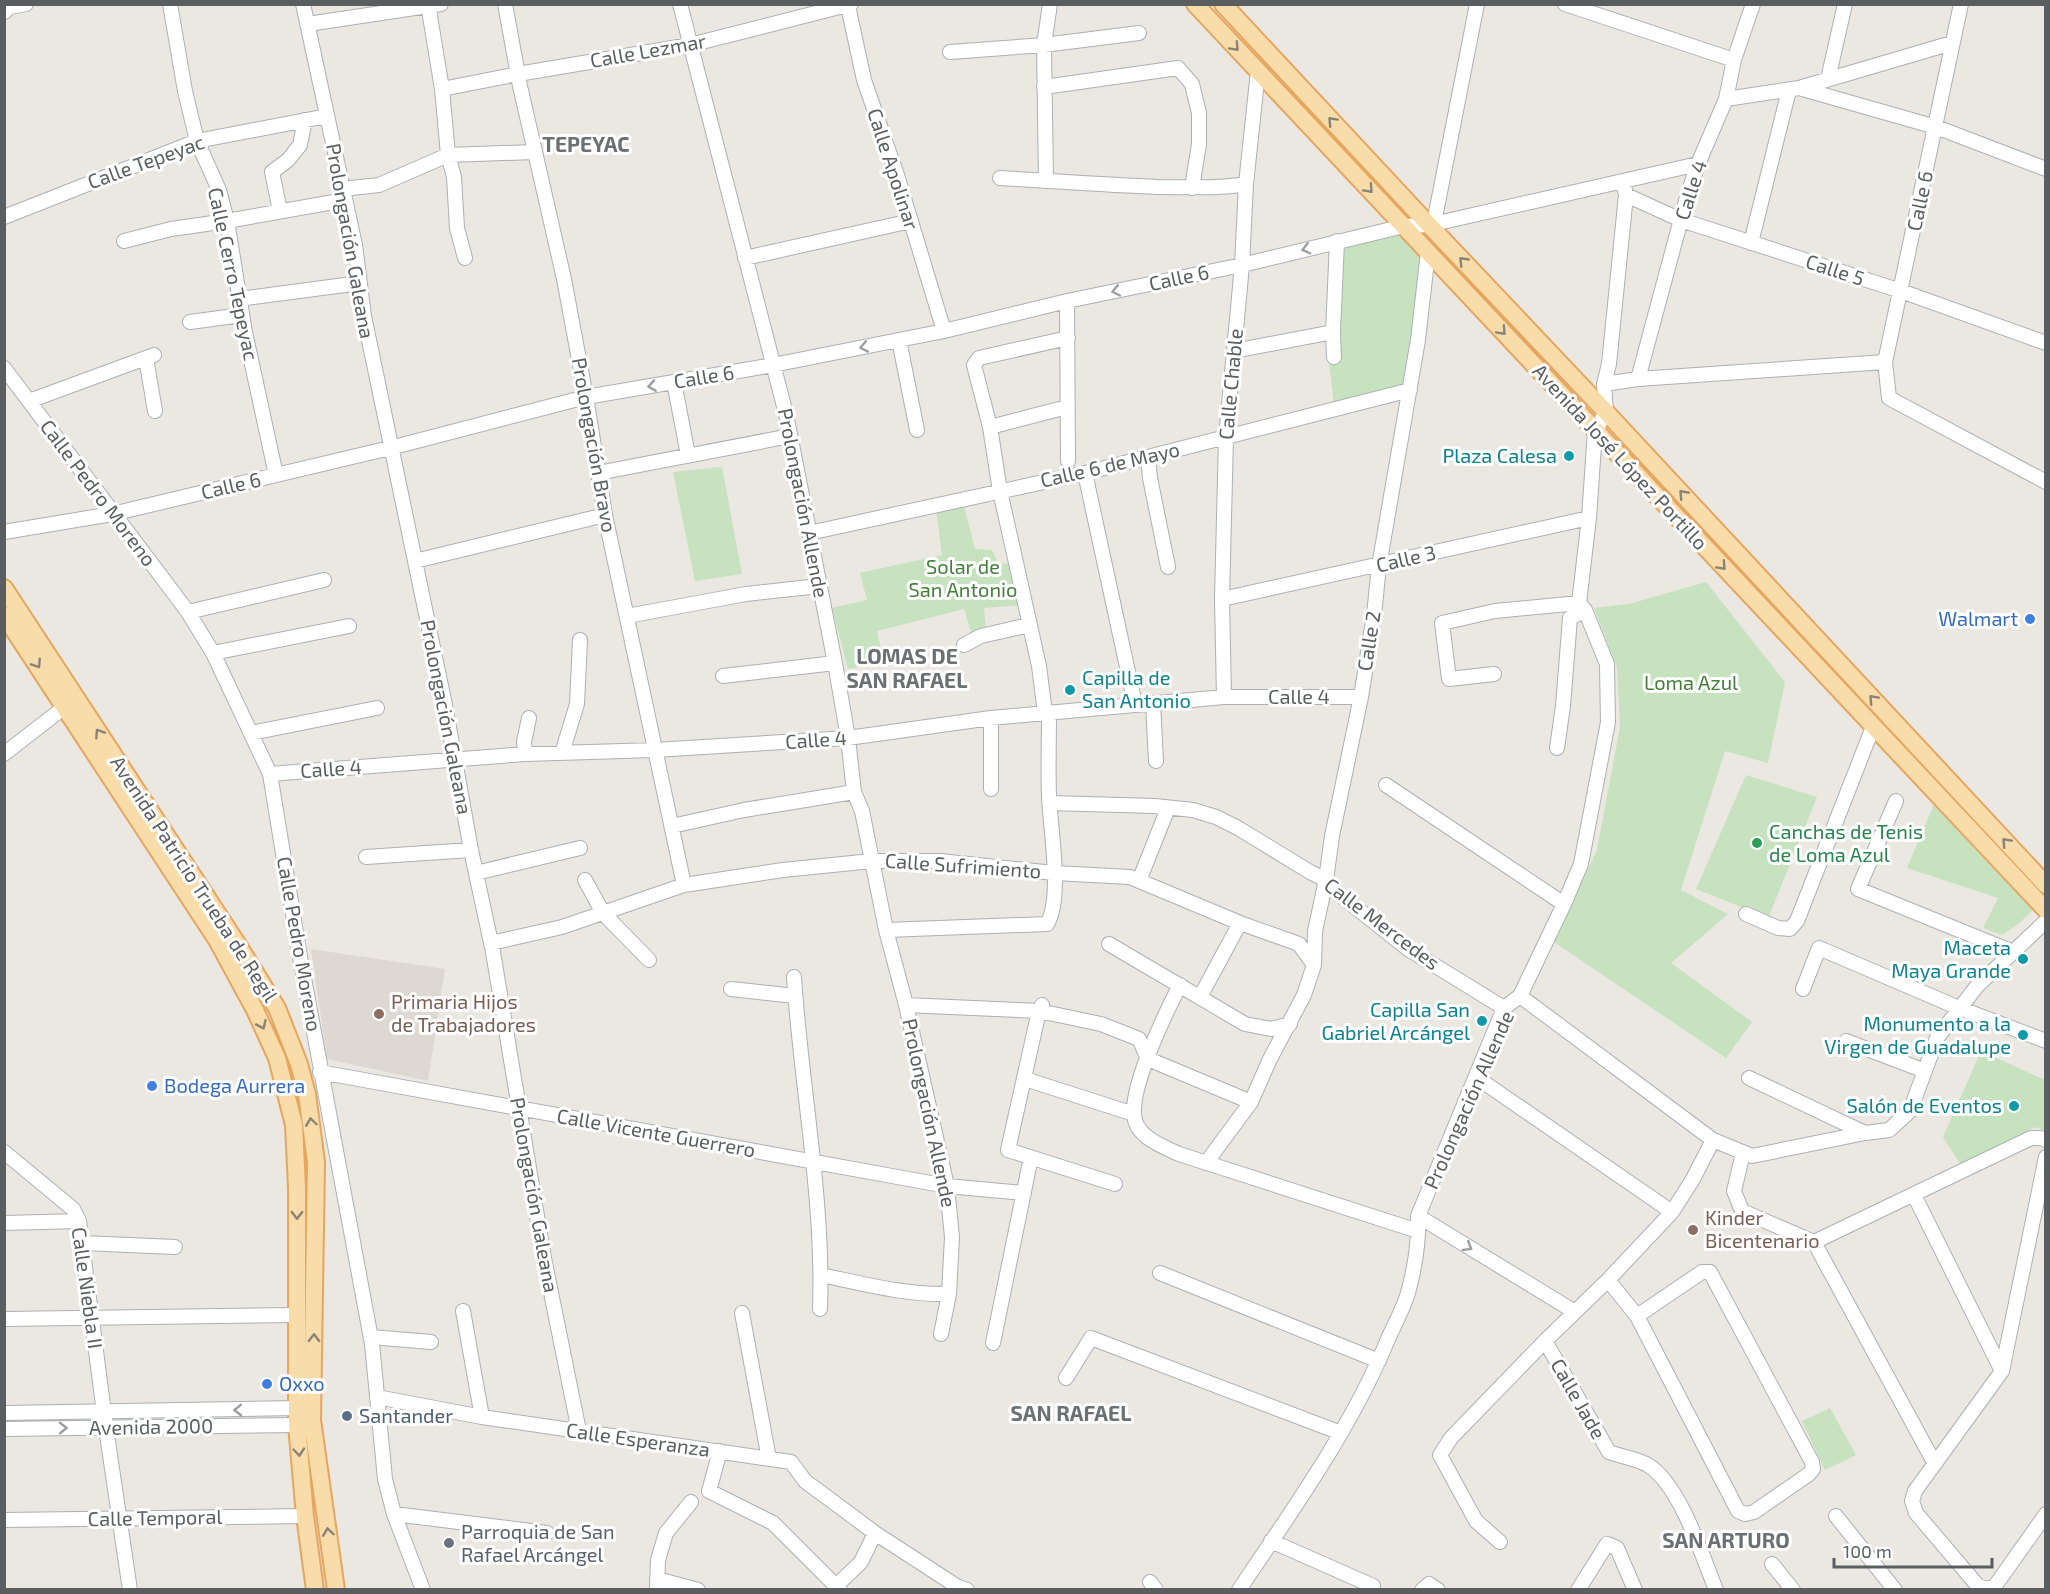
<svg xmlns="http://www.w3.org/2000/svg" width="2050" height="1594" font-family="'Exo 2',sans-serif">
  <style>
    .education { fill: #ded8d2 }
    .green { fill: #c6e2bf }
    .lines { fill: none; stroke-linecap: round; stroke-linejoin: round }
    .minor-casing { stroke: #adb0b3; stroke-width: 16 }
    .major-casing { stroke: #e6a660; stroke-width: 20 }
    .minor { stroke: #fff; stroke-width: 14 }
    .major { stroke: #f8dca9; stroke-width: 16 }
    .oneway { stroke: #898477 }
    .oneway2 { stroke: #9c9ea0 }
    .culture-dot { fill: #0f9aa8; stroke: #fff; stroke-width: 2 }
    .shop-dot { fill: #3f7fe0; stroke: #fff; stroke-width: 2 }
    .leisure-dot { fill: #2e9e5b; stroke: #fff; stroke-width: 2 }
    .education-dot { fill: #8d6e63; stroke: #fff; stroke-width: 2 }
    .service-dot { fill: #5c6f8a; stroke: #fff; stroke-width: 2 }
    .worship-dot { fill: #6b7280; stroke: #fff; stroke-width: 2 }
    .labels { text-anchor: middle; stroke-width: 6; stroke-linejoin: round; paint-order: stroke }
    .street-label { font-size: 20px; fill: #5a5e61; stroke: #fff }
    .culture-label { font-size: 20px; fill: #0d838f; stroke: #fff; text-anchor: end }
    .park-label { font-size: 20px; fill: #447f3a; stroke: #fff }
    .shop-label { font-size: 20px; fill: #366cbe; stroke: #fff; text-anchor: start }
    .leisure-label { font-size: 20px; fill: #27864d; stroke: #fff; text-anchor: start }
    .education-label { font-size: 20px; fill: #785e54; stroke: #fff; text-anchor: start }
    .service-label { font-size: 20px; fill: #4e5e75; stroke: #fff; text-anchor: start }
    .worship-label { font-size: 20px; fill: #5b616d; stroke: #fff; text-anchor: start }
    .neighbourhood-label { font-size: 21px; font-weight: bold; fill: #6b7073; stroke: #fff }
  </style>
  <rect width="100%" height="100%" fill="#ebe7e1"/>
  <path class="education" d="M311,949L445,969L428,1081L327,1059Z"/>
  <path class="green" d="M1404,226L1428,252L1407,388L1334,404L1329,361L1338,242Z
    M722,467L742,574L695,581L673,472Z
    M963,502L975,549L992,550L999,564L1013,563L1020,605L984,608L986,628L971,632L964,609L877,631L884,663L848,669L832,608L867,600L860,573L942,555L936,509Z
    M1706,582L1785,682L1768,763L1725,751L1681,890L1728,914L1671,963L1752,1022L1726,1058L1554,942L1597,850L1620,727L1617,667L1594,608L1629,604Z
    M1746,775L1817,797L1769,916C1743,909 1720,898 1696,889Z
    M1935,802L2035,908L2018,924L2002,935L1983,928L1998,898L1907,868Z
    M1981,1051L2045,1080V1131L2035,1127L1961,1165L1943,1137Z
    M1830,1408L1856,1455L1825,1470L1802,1421Z"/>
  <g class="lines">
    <g class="minor-casing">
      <path id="minor" d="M170,4L185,91L197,141L219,190L227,221L245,332L276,475
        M303,4L355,245L364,316L445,705L471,850L493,952L544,1258L579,1431
        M428,4L442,89L448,155L454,177L457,228L465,258
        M505,4L520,86L564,279L586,397L605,515L684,885
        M680,4L786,414L835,663L848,738L854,792L862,811L886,930L906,1005L947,1186L952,1237L949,1294L941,1334
        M1565,4L1734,60
        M1961,4L1885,362L1889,398L2046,482
        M848,6L864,80L897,175L944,331
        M4,12L10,7L26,4
        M308,24L441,4
        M950,52L1044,45L1139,33
        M1828,79L1845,4
        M1044,87L1178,68L1192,84L1199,113V144L1192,188
        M1799,88L1936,127L2046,169
        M442,89L518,74L690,45L851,4
        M1726,99L1799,88L1952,43
        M1000,178C1053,181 1105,185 1158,187C1188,187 1216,189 1246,184
        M1046,181L1044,45L1050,4
        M342,189L379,185L448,155L535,152
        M1626,195L1681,220L1901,291L2046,343
        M280,211L272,172L288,160L300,145L305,120
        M4,217L197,141L327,116
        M1434,223L1477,4
        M124,241L171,229L227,221L345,200
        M1751,243L1789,90
        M745,258L911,221
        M239,299L360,283
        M1067,301L1068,461
        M190,322L242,315
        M899,340L917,430
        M1234,351L1333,332
        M1334,357L1333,332L1337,241
        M146,358L155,411
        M4,368L188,612L213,653L270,774L300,957L372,1344L385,1479L394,1514L423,1590
        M1638,379L1687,197L1698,164L1726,99L1734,60L1753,4
        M674,382L688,455
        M1604,384L1638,379L1885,362
        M29,401L154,355
        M990,427L1067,407
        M1148,458L1150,478L1168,567
        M598,473L790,436
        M1085,473L1135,704
        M4,532L112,514L390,448L586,397L773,365L944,331L1067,301L1242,265L1404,226L1429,225L1698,164
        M809,533L1085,473L1410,390
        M415,561L605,515
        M1222,599L1589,518
        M188,612L324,580
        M627,616L746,594L819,586
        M964,645L981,636L1029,625
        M213,653L349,626
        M1494,674L1449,679L1442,623L1495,611L1579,603
        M723,676L835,663
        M1224,697L1222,599L1226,437L1242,265L1246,184L1258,71
        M1153,703L1156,761
        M1045,713L1039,666L1000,491L990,427L974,365L979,358L1068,338
        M251,733L377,708
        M1557,748L1563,706L1570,618L1585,610
        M562,753L577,704L580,640
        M4,754L71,702
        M525,754L524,742L529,718
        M270,774L525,754L655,750L848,738L991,718L1224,697H1361
        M1386,785L1564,904
        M991,789V718
        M1896,801L1858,889L2013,952
        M1050,803L1155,806L1193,810L1216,817L1238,828L1310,872L1326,880L1334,890L1408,949L1504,1008
        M672,826L744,810L854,792
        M366,857L471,850
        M476,873L580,848
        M585,880L603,913L649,960
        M1139,881L1168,808
        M1746,914L1778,928L1790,929L1797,921L1873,727
        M886,930L1047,924C1063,898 1050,827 1049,796C1048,768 1049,740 1049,712
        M491,943L562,927L684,885L783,870L872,861H940L1054,873L1130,877L1240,923L1299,944L1314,965
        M1109,944L1245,1024L1271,1029L1290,1024
        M794,977C801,1087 824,1198 820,1309
        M731,989L795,996
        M1803,989L1819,948L1959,1008L2046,1041
        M1520,996L1713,1140L1752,1156L1865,1133L1889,1130L1910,1111L1937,1038L1977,986L2046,921
        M1200,997L1240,923
        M906,1005L1039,1011L1101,1024L1139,1039L1148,1059L1251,1102
        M1042,1005L1039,1011L1008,1150L1115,1184
        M1846,1041L1925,1071
        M320,1072L947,1186L1024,1193
        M1476,1077L1672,1212
        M1749,1078L1865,1133
        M1025,1079L1134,1114C1135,1137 1162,1146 1179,1154L1418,1231
        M1134,1114C1132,1083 1165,1014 1180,985
        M4,1152L73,1209L79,1221L106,1428L130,1590
        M1743,1153L1734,1191L1742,1211L1814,1242L1935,1464
        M2046,1157L2002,1371L1915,1491L1912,1501L1916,1513L1978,1586L1987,1589L1995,1586L2046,1514
        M1206,1163L1251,1102L1270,1059L1304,995L1314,965L1315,931L1326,880L1332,836L1361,697L1374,615L1379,566L1418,340L1428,252
        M1914,1195L2002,1371
        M1418,1216L1575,1312
        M4,1223L79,1221
        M1814,1242L2031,1138H2040L2046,1140
        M82,1243L175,1247
        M1160,1273L1379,1361
        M821,1275C864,1284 905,1295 949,1294
        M1608,1280L1637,1316L1738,1511L1745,1514L1754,1512L1809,1474L1813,1469L1812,1462L1710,1272H1702L1637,1316
        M463,1311L482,1417
        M742,1313L769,1459
        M4,1319L297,1315
        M371,1337L431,1342
        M1545,1341L1609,1452C1622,1457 1636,1458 1648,1465C1680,1485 1702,1555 1716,1590
        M993,1343L1031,1157
        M1066,1378L1091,1338L1341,1433
        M377,1397L482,1417L791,1462L805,1481L828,1498L875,1533L958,1587L967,1590
        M4,1413L296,1408
        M4,1429L297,1425
        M720,1451L709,1491L773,1523L840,1590
        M394,1514L547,1533
        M1836,1516L1895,1590
        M4,1520L305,1516
        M1271,1541L1373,1586
        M1500,1542L1476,1521L1440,1455L1451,1438L1545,1341L1608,1280L1672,1212L1693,1179L1713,1140
        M1772,1564L1793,1590
        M657,1579L698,1590
        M1150,1582L1156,1590
        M836,1586L861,1562L875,1533
        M657,1590L658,1560L666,1533L691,1502
        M1239,1590C1293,1509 1351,1429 1388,1339C1395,1323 1405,1306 1409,1289C1415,1266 1419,1240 1418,1216L1504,1008L1520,996L1564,904L1581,864L1608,722L1607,664L1585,610L1579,603L1589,518L1595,431L1606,412L1604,384L1609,364L1626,195L1623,181
        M1422,1590L1429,1584L1438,1590
        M1578,1590L1607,1544L1617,1548L1635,1590"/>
    </g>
    <g class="major-casing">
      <path id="major" d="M1195,4L2046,910
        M1223,4L1429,225L1606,412L2046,885
        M4,588L238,945L277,1008L299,1064L307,1094L316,1162L312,1420L336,1590
        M4,615L217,940L255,1010L277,1058L294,1125L297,1188V1425L305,1516L315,1590"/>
    </g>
    <use href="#minor" class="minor"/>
    <use href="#major" class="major"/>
  </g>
  <defs><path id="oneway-chevron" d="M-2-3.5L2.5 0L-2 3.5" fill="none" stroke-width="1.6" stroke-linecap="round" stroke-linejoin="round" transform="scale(1.5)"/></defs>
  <g class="oneway">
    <use href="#oneway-chevron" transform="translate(1235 47) rotate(47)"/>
    <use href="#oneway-chevron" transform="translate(1332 121) rotate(-133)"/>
    <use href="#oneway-chevron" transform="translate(1369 189) rotate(47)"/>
    <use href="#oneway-chevron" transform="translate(1463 261) rotate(-134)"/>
    <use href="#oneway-chevron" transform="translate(1502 331) rotate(47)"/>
    <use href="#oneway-chevron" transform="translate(1683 494) rotate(-133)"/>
    <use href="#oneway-chevron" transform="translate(1722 566) rotate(47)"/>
    <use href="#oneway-chevron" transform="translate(37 664) rotate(57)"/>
    <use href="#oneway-chevron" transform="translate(1873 699) rotate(-133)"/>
    <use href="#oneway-chevron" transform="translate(99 733) rotate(-124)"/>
    <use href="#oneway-chevron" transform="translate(2006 842) rotate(-133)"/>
    <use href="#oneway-chevron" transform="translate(262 1025) rotate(66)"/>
    <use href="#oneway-chevron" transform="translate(311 1122) rotate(-98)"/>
    <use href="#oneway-chevron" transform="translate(297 1215) rotate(90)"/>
    <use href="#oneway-chevron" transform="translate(314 1338) rotate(-89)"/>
    <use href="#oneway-chevron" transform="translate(299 1452) rotate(85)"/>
    <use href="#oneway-chevron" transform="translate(328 1532) rotate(-98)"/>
  </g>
  <g class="oneway2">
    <use href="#oneway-chevron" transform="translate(1306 249) rotate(166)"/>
    <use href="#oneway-chevron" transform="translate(1116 291) rotate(168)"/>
    <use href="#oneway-chevron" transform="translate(864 347) rotate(169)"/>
    <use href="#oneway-chevron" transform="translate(652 386) rotate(171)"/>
    <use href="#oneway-chevron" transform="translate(1468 1247) rotate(31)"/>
    <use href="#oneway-chevron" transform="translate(238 1410) rotate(179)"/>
    <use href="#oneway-chevron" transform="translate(63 1428) rotate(-1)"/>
  </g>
  <g class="culture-dot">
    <circle cx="1569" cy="456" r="6"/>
    <circle cx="1070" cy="690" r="6"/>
    <circle cx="2023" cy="959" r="6"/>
    <circle cx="1482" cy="1021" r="6"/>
    <circle cx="2023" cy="1035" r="6"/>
    <circle cx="2014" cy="1106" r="6"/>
  </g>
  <g class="shop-dot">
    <circle cx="2030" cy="619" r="6"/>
    <circle cx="152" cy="1086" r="6"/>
    <circle cx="267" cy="1384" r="6"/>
  </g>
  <circle class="leisure-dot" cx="1757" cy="843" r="6"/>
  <g class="education-dot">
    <circle cx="379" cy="1014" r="6"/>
    <circle cx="1693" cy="1230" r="6"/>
  </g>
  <circle class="service-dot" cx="347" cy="1416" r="6"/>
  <circle class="worship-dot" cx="449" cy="1543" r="6"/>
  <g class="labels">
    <g class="street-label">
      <text transform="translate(648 51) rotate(-10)" y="7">Calle Lezmar</text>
      <text transform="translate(146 162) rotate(-20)" y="7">Calle Tepeyac</text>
      <text transform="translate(893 169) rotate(72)" y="7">Calle Apolinar</text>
      <text transform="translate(1691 190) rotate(-72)" y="7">Calle 4</text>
      <text transform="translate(1920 201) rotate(-78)" y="7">Calle 6</text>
      <text transform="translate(350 241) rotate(80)" y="7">Prolongación Galeana</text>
      <text transform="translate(1835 270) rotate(18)" y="7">Calle 5</text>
      <text transform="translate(233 274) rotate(78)" y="7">Calle Cerro Tepeyac</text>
      <text transform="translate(1179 278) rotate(-12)" y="7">Calle 6</text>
      <text transform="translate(704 377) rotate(-9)" y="7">Calle 6</text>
      <text transform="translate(1231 384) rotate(-85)" y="7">Calle Chable</text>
      <text transform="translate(594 445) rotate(80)" y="7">Prolongación Bravo</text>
      <text transform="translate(1620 457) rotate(47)" y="7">Avenida José López Portillo</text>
      <text transform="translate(1110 465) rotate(-13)" y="7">Calle 6 de Mayo</text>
      <text transform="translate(231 486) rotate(-13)" y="7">Calle 6</text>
      <text transform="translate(98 493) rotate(53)" y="7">Calle Pedro Moreno</text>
      <text transform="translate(803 503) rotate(79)" y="7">Prolongación Allende</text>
      <text transform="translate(1406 559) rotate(-13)" y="7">Calle 3</text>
      <text transform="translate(1369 641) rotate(-81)" y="7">Calle 2</text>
      <text x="1299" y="704">Calle 4</text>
      <text transform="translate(446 717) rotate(79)" y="7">Prolongación Galeana</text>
      <text transform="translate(816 740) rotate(-4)" y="7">Calle 4</text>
      <text transform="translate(331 769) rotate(-4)" y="7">Calle 4</text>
      <text transform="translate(963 866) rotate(4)" y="7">Calle Sufrimiento</text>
      <text transform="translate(194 879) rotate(57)" y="7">Avenida Patricio Trueba de Regil</text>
      <text transform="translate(1382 924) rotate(37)" y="7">Calle Mercedes</text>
      <text transform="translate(299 944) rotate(80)" y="7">Calle Pedro Moreno</text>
      <text transform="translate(1469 1100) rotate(-66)" y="7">Prolongación Allende</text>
      <text transform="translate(929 1113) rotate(78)" y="7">Prolongación Allende</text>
      <text transform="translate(656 1133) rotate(10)" y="7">Calle Vicente Guerrero</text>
      <text transform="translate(534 1195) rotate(80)" y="7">Prolongación Galeana</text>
      <text transform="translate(87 1288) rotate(82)" y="7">Calle Niebla II</text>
      <text transform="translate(1578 1399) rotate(60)" y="7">Calle Jade</text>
      <text transform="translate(151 1427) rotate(-1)" y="7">Avenida 2000</text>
      <text transform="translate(638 1440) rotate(8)" y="7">Calle Esperanza</text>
      <text transform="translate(155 1518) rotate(-1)" y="7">Calle Temporal</text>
    </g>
    <g class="culture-label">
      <text x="1557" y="463">Plaza Calesa</text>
      <text x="1082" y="685" text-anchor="start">Capilla de<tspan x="1082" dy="23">San Antonio</tspan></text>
      <text x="2011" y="955">Maceta<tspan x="2011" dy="23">Maya Grande</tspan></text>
      <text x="1470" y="1017">Capilla San<tspan x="1470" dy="23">Gabriel Arcángel</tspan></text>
      <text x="2011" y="1031">Monumento a la<tspan x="2011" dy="23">Virgen de Guadalupe</tspan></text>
      <text x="2002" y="1113">Salón de Eventos</text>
    </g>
    <g class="park-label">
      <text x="963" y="574">Solar de<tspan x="963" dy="23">San Antonio</tspan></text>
      <text x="1691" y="690">Loma Azul</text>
    </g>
    <g class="shop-label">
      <text x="2018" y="626" text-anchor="end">Walmart</text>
      <text x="164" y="1093">Bodega Aurrera</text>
      <text x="279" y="1391">Oxxo</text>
    </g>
    <g class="leisure-label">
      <text x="1769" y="839">Canchas de Tenis<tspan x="1769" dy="23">de Loma Azul</tspan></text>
    </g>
    <g class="education-label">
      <text x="391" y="1009">Primaria Hijos<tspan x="391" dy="23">de Trabajadores</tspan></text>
      <text x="1705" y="1225">Kinder<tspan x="1705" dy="23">Bicentenario</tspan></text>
    </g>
    <g class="service-label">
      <text x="359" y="1423">Santander</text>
    </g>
    <g class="worship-label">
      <text x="461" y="1539">Parroquia de San<tspan x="461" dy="23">Rafael Arcángel</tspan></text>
    </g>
    <g class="neighbourhood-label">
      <text x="586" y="152">TEPEYAC</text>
      <text x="907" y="664">LOMAS DE<tspan x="907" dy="24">SAN RAFAEL</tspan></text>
      <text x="1071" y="1421">SAN RAFAEL</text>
      <text x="1726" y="1548">SAN ARTURO</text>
    </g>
  </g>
  <rect width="2050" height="1594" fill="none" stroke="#5a5e61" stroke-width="12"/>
  <path d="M1834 1558v9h158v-9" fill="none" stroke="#5a5e61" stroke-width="3"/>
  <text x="1843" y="1558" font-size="18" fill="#5a5e61" stroke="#ffffff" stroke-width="4.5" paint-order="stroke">100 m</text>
</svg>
